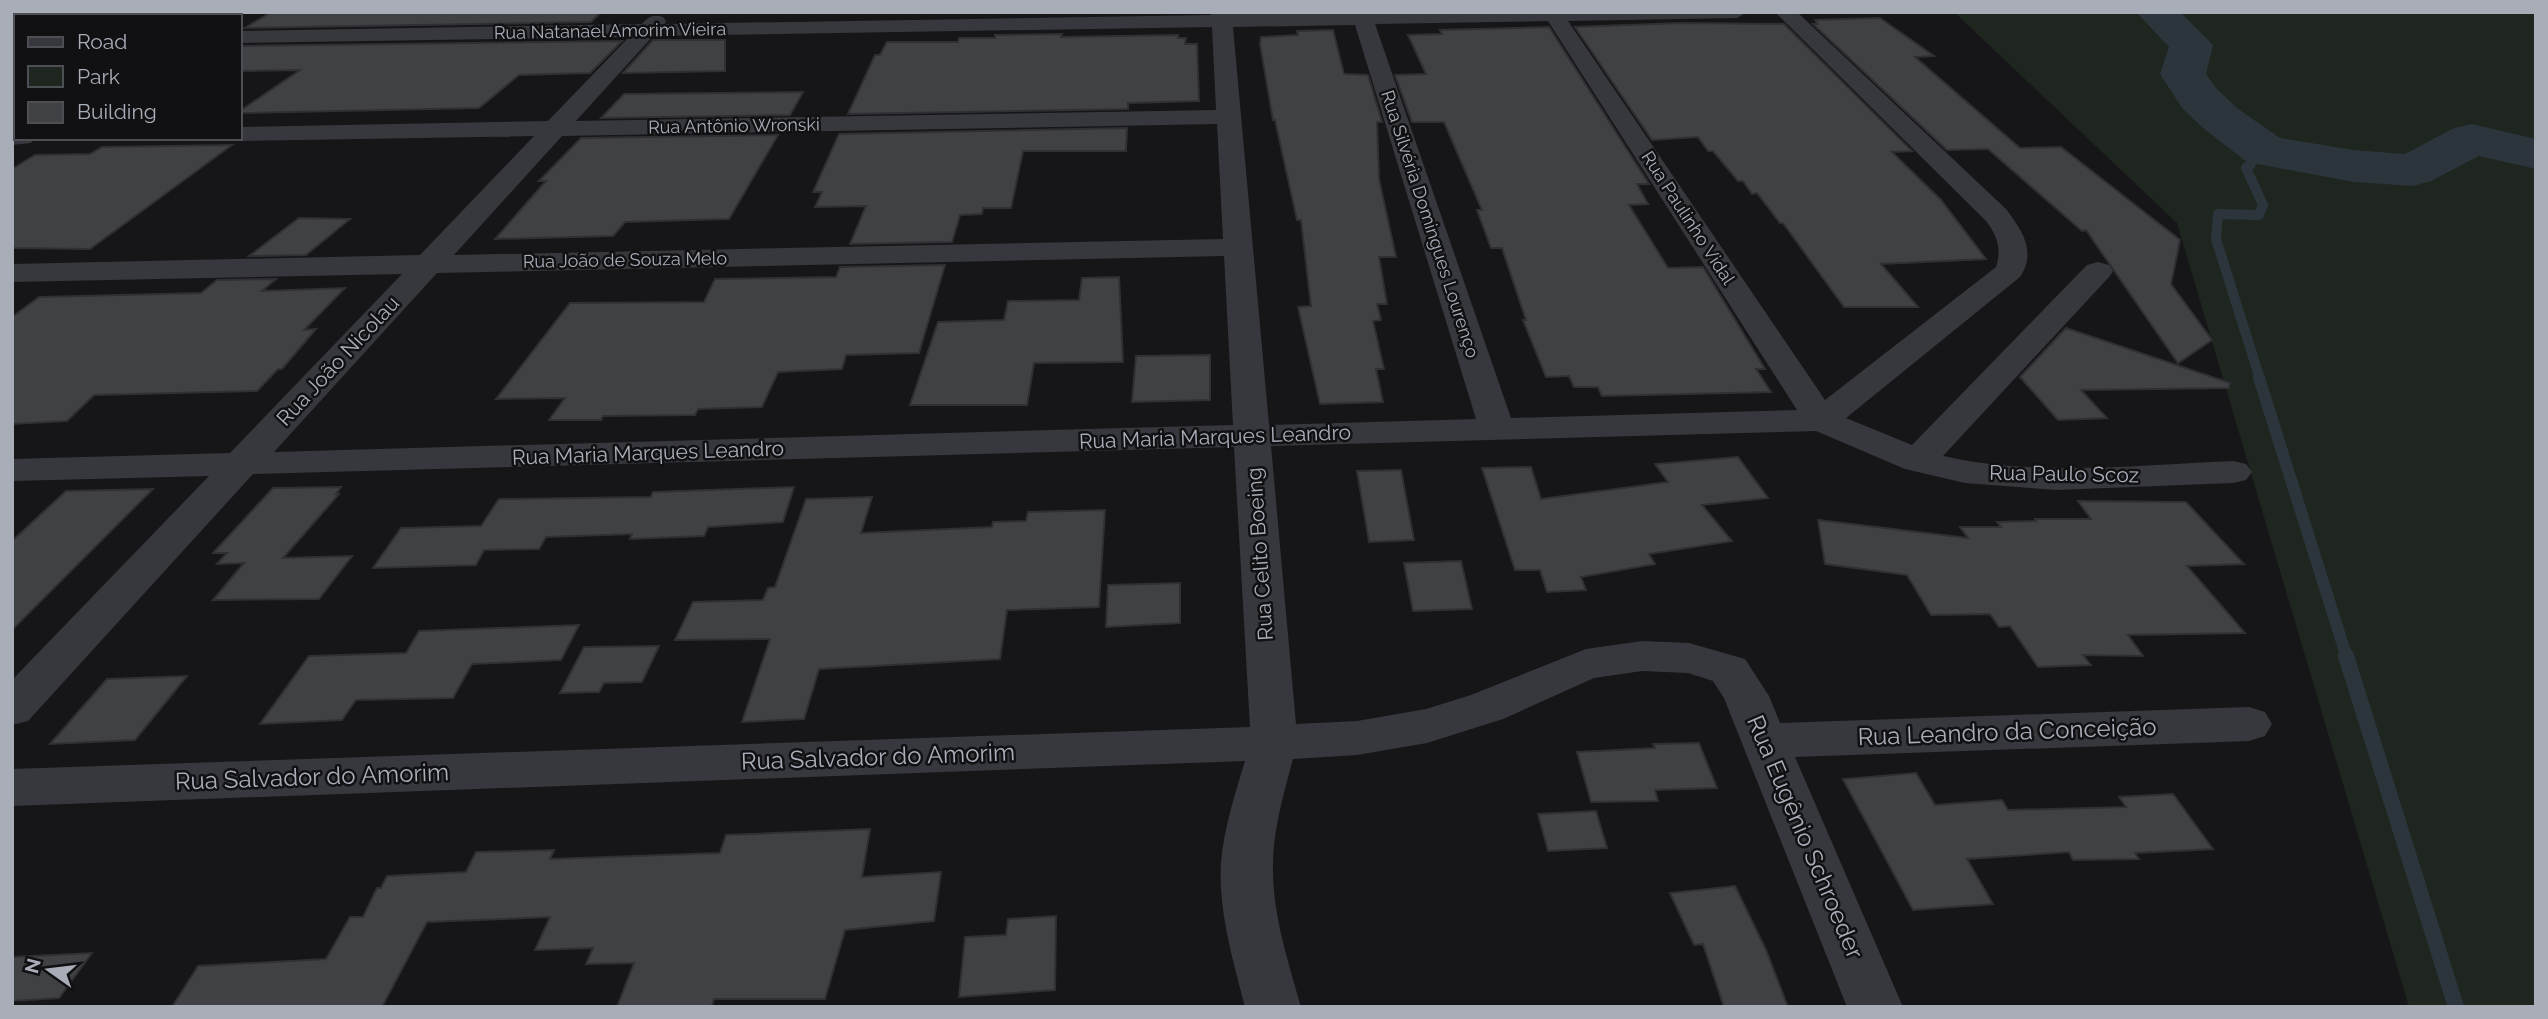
<svg xmlns="http://www.w3.org/2000/svg" width="2548" height="1019" font-family="Raleway,sans-serif">
  <style>
    .green { fill: #1e261f }
    .lines { fill: none; stroke-linecap: round; stroke-linejoin: round }
    .stream-far3 { stroke: #2c353c; stroke-width: 7 }
    .stream-far2 { stroke: #2c353c; stroke-width: 10 }
    .stream-far1 { stroke: #2c353c; stroke-width: 12 }
    .stream { stroke: #2c353c; stroke-width: 16 }
    .river { fill: #2c353c; fill-rule: evenodd }
    .building { fill: #404145; stroke: #303034; stroke-width: 2 }
    .minor { fill: #37383d; fill-rule: evenodd }
    .labels { text-anchor: middle; stroke-width: 5; stroke-linejoin: round; paint-order: stroke }
    .far-street-label { font-size: 18px; fill: #a8adb8; stroke: #111113 }
    .street-label { font-size: 21px; fill: #a8adb8; stroke: #111113 }
    .near-street-label { font-size: 24px; fill: #a8adb8; stroke: #111113 }
  </style>
  <rect width="100%" height="100%" fill="#161618"/>
  <path class="green" d="M1954,12H2536V1007H2409L2177,223Z"/>
  <g class="lines">
    <path class="stream-far3" d="M2249,165L2265,151"/>
    <path class="stream-far2" d="M2251,164L2246,168L2263,205L2259,215L2218,214L2216,239L2260,379"/>
    <path class="stream-far1" d="M2259,378L2347,658"/>
    <path class="stream" d="M2346,656L2456,1007"/>
    <path class="river" d="M2136,12H2180L2213,45L2206,74L2216,88L2237,108L2280,138L2354,150L2405,154L2454,128L2472,124L2536,139V169L2479,156L2431,181L2413,186L2354,182L2247,162L2203,128L2182,108L2160,74L2169,47Z"/>
  </g>
  <path class="building" d="M271,12H601L591,22L245,28Z
    M1880,18L1934,56L1915,57L2020,148L2061,147L2180,240L2171,284L2212,340L2178,363L2086,230L2082,231L1988,149L1947,150L1813,24H1818L1815,20Z
    M1681,23L1784,24L1912,151L1892,152L1941,200L1986,259L1881,264L1918,307H1844L1783,223H1780L1757,193L1752,194L1743,181H1738L1713,151H1708L1698,137L1652,140L1575,27Z
    M1549,27L1649,184H1637L1648,204L1629,205L1668,268L1703,267L1765,369H1756L1771,392L1602,396L1598,387H1574L1569,376L1546,377L1523,320H1526L1502,248H1491L1477,210H1482L1444,122H1412L1395,75L1426,74L1408,35L1442,34L1440,30Z
    M1333,30L1344,74L1368,75L1382,122H1377L1379,179L1396,257H1379L1387,304H1377L1381,320L1373,321L1384,369H1376L1383,402L1320,404L1298,307L1311,306L1301,220H1297L1275,120H1273L1260,44L1261,37L1298,35L1297,31Z
    M1062,34L1061,37L1178,35V38H1186L1185,44H1197L1199,101L1128,103V109L848,114L875,55H880L887,42H958L959,38H995V35Z
    M653,40H725V71L623,73Z
    M622,41L590,73L519,75L479,108L240,113V111L300,70L240,71V46Z
    M803,92L790,115L601,118L624,94Z
    M1127,128L1126,151H1023L1011,208H983L982,214L960,215L952,242L850,244L866,206L815,207L822,192H813L839,134Z
    M778,135L729,219L625,222L613,236L495,239L546,181H539L581,138Z
    M232,145L90,249L12,248V169L35,155L90,154L102,147Z
    M299,218L350,219L306,255L249,256Z
    M945,265L919,353L846,355L842,369L778,372L762,407L698,409L695,415L603,416L601,420H549L565,398L496,399L570,303L704,302L715,279L836,277L840,267Z
    M1119,277L1123,362L1034,363L1027,405H910L938,322L1004,320L1008,301L1079,300L1082,278Z
    M276,279L262,291L345,288L304,330L316,329L282,369H278L257,391L94,395L67,421L12,424V317L39,297L201,293L217,280Z
    M2066,328L2230,383L2229,388L2081,390L2107,418L2058,420L2020,377Z
    M1210,355V400L1132,402L1136,356Z
    M1738,457L1768,498L1702,505L1732,541L1649,554L1655,564L1581,577L1586,590L1547,592L1540,570H1515L1482,468L1531,467L1541,499L1668,482L1655,464Z
    M1401,470L1414,540L1369,542L1357,471Z
    M341,487L336,494H339L283,558L352,556L319,599L213,600L244,563L217,564L227,553H213L273,488Z
    M794,487L783,522L708,527L704,536L630,539L632,534L546,537L539,549L484,550L476,565L373,568L401,528L481,526L499,499L651,497L653,492Z
    M153,489L12,630V541L66,491Z
    M872,497L861,533L992,527L993,522L1026,521L1028,512L1105,510L1099,607L1007,610L1000,659L819,669L804,719L742,722L770,639L675,640L693,602L763,600L768,588L775,587L806,499Z
    M2078,501L2186,502L2244,564L2187,566L2245,633L2128,635L2143,656L2083,655L2091,665L2038,667L2010,626L1999,627L1990,614L1931,615L1907,575L1825,564L1818,520L1968,538L1960,527H2001L1997,522L2036,521L2035,519H2091Z
    M1461,561L1472,609L1413,611L1404,563Z
    M1180,583V623L1106,627L1108,585Z
    M579,625L561,660L472,664L453,698L356,700L342,720L260,724L309,656L406,653L419,631Z
    M659,646L642,682L604,683L599,692L560,693L584,647Z
    M187,676L135,740L50,744L107,679Z
    M1699,743L1717,788L1655,790L1658,801L1591,802L1577,752L1655,748L1653,744Z
    M1916,773L1935,805L2002,800L2008,810L2126,807L2119,797L2173,794L2213,849L2135,853L2139,859L2073,860L2069,852L1967,859L1993,904L1913,910L1843,779Z
    M1596,811L1607,848L1548,851L1538,814Z
    M870,829L862,877L941,872L934,921L845,930L825,999H714L712,1006L617,1007L634,963L586,964L593,948L535,950L550,917L427,922L382,1007H172L198,966L326,959L350,917H363L377,888H381L387,876L466,872L476,852L554,850L550,859L720,853L726,835Z
    M1735,886L1766,950L1788,1007H1724L1703,944L1694,945L1670,893Z
    M1056,916L1055,990L959,997L965,937L1006,935L1008,919Z
    M92,953L59,998L12,1001V957Z"/>
  <g class="lines">
    <path class="minor" d="M84,12H109L107,16H82Z
      M1211,12H1747L1737,18L1568,21L1825,400L1996,267C2002,249 1997,235 1986,221L1775,12H1797L2006,209C2022,230 2037,252 2020,277L1846,418L1912,445L2087,265L2098,262L2109,265L2113,271L2109,277L1943,456C2037,477 2138,465 2233,461L2246,464L2252,472L2246,480L2233,483L2056,490L1965,483L1905,469L1816,431L1271,446L1296,724L1357,721L1426,709L1471,695L1586,649L1642,641L1689,643L1745,659L1769,696L1780,723L2249,707L2265,712L2272,724L2265,736L2249,741L1795,757L1903,1007H1847L1724,698L1713,681L1688,673L1642,671L1594,678L1503,719L1427,743L1357,755L1293,759C1284,793 1273,829 1273,865C1272,913 1288,961 1301,1007H1245C1233,960 1218,910 1221,862C1224,828 1235,794 1245,761L12,806V769L1250,727L1234,447L253,474L28,721L12,725V680L209,476L12,481V459L230,453L402,274L12,282V264L420,255L534,136L240,141L231,138H240V127L548,121L629,37L240,43V31L642,24C649,16 653,14 663,17L666,21L665,24L1211,15ZM1548,21L1797,410L1511,418L1375,24ZM1355,25L1476,419L1269,425L1233,27ZM1212,27L1216,110L576,121L653,36ZM1217,124L1223,239L454,255L562,136ZM1224,256L1233,425L274,452L437,273Z
      M16,48V63L12,64V49Z
      M12,131H16V138H34L31,143L12,145Z"/>
  </g>
  <g class="labels">
    <g class="far-street-label">
      <text transform="translate(610 31) rotate(-1)" y="6">Rua Natanael Amorim Vieira</text>
      <text transform="translate(734 126) rotate(-1)" y="6">Rua Antônio Wronski</text>
      <text transform="translate(1688 218) rotate(57)" y="6">Rua Paulinho Vidal</text>
      <text transform="translate(1430 224) rotate(72)" y="6">Rua Silvéria Domingues Lourenço</text>
      <text transform="translate(625 260) rotate(-1)" y="6">Rua João de Souza Melo</text>
    </g>
    <g class="street-label">
      <text transform="translate(338 361) rotate(-47)" y="7">Rua João Nicolau</text>
      <text transform="translate(1215 437) rotate(-2)" y="7">Rua Maria Marques Leandro</text>
      <text transform="translate(648 453) rotate(-2)" y="7">Rua Maria Marques Leandro</text>
      <text transform="translate(2064 474) rotate(1)" y="7">Rua Paulo Scoz</text>
      <text transform="translate(1260 554) rotate(-94)" y="7">Rua Celito Boeing</text>
    </g>
    <g class="near-street-label">
      <text transform="translate(2007 732) rotate(-2)" y="8">Rua Leandro da Conceição</text>
      <text transform="translate(878 757) rotate(-2)" y="8">Rua Salvador do Amorim</text>
      <text transform="translate(312 777) rotate(-2)" y="8">Rua Salvador do Amorim</text>
      <text transform="translate(1805 837) rotate(67)" y="8">Rua Eugênio Schroeder</text>
    </g>
  </g>
  <rect width="2548" height="1019" fill="none" stroke="#a8adb8" stroke-width="28"/>
  <rect x="14" y="14" width="228" height="126" fill="#111113" stroke="#4d4f55" stroke-width="2"/>
  <rect x="28" y="37" width="35" height="10" fill="#37383d" stroke="#4d4f55" stroke-width="2"/>
  <text x="77" y="49" font-size="21" fill="#a8adb8">Road</text>
  <rect x="28" y="66" width="35" height="21" fill="#1e261f" stroke="#4d4f55" stroke-width="2"/>
  <text x="77" y="84" font-size="21" fill="#a8adb8">Park</text>
  <rect x="28" y="102" width="35" height="21" fill="#404145" stroke="#4d4f55" stroke-width="2"/>
  <text x="77" y="119" font-size="21" fill="#a8adb8">Building</text>
  <g transform="translate(49 970) rotate(284)" stroke="#111113" stroke-width="5" paint-order="stroke">
  <path d="M0-5L12 26L0 18L-12 26Z" fill="#a8adb8"/>
  <text y="-10" font-size="19" font-weight="bold" text-anchor="middle" fill="#a8adb8">N</text>
  </g>
</svg>
